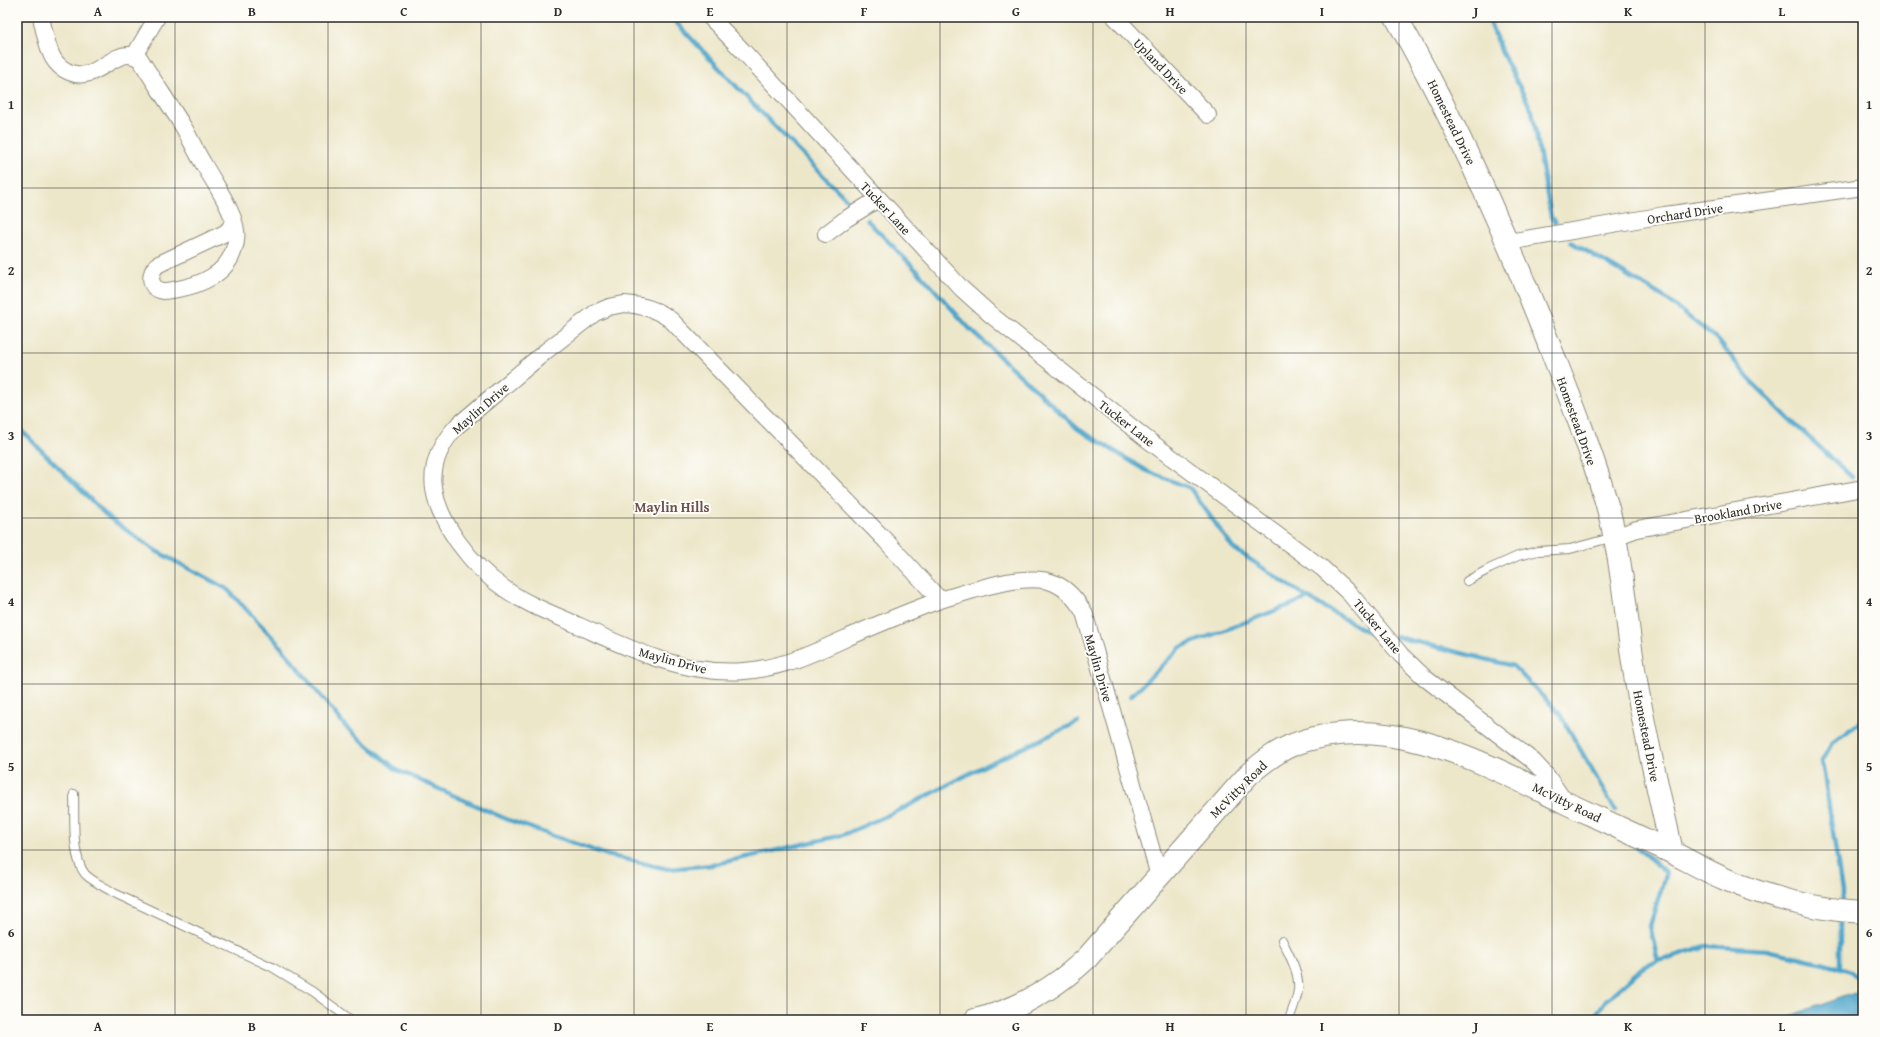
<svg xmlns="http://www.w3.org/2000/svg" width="1880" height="1037" font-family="'Gentium Book Plus',serif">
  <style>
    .water { fill: #4da5ca; stroke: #3c687a }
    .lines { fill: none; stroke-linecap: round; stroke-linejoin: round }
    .stream { stroke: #4da5ca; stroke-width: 4.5 }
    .lane-casing { stroke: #8c897a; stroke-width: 10 }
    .street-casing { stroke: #8c897a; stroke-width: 18 }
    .secondary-casing { stroke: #8c897a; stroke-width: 24 }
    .lane { stroke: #fff; stroke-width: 8 }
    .street { stroke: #fff; stroke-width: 16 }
    .secondary { stroke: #fff; stroke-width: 22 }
    .grid { fill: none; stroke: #2b2b2b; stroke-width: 1; stroke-opacity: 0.55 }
    .labels { text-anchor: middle; stroke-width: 4; stroke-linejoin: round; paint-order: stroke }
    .street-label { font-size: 13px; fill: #2b2b2b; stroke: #fdfcf7 }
    .neighbourhood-label { font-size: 14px; font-weight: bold; fill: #6b514f; stroke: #fdfcf7 }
    .neatline { fill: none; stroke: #2b2b2b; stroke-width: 1.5 }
    .grid-label { font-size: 13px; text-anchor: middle; font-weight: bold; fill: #2b2b2b }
  </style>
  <rect width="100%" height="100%" fill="#fdfcf7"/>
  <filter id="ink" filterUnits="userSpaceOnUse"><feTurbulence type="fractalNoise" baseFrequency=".025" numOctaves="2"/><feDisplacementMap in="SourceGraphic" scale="8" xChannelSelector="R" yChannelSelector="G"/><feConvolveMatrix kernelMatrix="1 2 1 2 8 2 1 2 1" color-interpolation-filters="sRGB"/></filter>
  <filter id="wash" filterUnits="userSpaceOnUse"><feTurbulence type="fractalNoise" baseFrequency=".012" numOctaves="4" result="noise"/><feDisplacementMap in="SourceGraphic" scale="16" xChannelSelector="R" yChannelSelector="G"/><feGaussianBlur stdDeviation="0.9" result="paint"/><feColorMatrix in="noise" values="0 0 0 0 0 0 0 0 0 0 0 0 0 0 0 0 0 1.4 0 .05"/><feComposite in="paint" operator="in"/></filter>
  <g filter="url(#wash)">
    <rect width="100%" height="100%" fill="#ede7ca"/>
    <path class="water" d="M1863,990V1020H1778Z"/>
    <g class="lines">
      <path class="stream" d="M671,17L753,104L850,203
        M1488,17L1502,53L1532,111L1551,217L1555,223
        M867,220L924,278L969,328L1078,429L1147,471L1190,488L1233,548L1308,598L1378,638
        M1571,242L1662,296L1717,339L1749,379L1790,420L1852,477
        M17,426L108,517L156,551L227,589L276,641L346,727L397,770L506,819L607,855L668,869L712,865L843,835L902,809L982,767L1078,722
        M1397,637L1513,666L1560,714L1615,810
        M1131,696L1181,647L1308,598
        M1635,846L1666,872L1650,926L1658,961
        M1842,899V891L1822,761L1832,743L1863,720
        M1840,923V969
        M1592,1020L1606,1000L1642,968L1658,961L1706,946L1767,950L1824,963L1851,972L1863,981"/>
    </g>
  </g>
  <g filter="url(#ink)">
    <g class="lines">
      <g class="lane-casing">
        <path id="lane" d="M1467,581L1489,569L1518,556L1538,551L1570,549L1614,537
          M74,794C75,816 71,856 85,874C93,882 105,887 114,893L272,967L313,992L351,1020
          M1282,940C1289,955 1300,973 1298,990C1297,1000 1292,1010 1289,1020"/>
      </g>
      <g class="street-casing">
        <path id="street" d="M41,17C44,30 47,47 53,58C57,65 62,69 69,72C94,83 110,54 129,55C133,55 136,57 140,59C154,82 170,105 184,128C191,140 196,152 203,163C213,181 225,197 232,216C236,226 238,239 234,249C227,274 200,285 178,289C173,290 167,291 163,291C148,288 149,274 157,265L223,234C230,230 232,226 233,218
          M710,17L743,51L962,289L991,315L1148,440L1322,568L1350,594L1401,655L1425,678L1533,761L1547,776L1565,802
          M1115,17L1208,115
          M134,56L157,17
          M826,234L846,219L878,199
          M1508,242L1665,215L1863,187
          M624,304C642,305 657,309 671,320L886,541L940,600C910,611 881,623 851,636C816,652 783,668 744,671C684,676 627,648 573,623C550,613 526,604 505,589C487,577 471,560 458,542C430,502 421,465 457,426L546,351L595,313L609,307Z
          M1615,537L1637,529L1863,488
          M940,600C969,592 1026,571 1054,583C1068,589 1076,600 1084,612L1159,876"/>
      </g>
      <g class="secondary-casing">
        <path id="secondary" d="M1396,17C1452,115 1497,214 1539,319C1562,378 1587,437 1605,498C1622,554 1625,612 1634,669C1644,731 1659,792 1672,852
          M975,1020C1019,1010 1054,989 1087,958L1249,774C1261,764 1274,753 1290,746C1383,707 1484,763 1566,803C1598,818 1631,833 1663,848C1684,858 1704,870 1725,879C1769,898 1816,910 1863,912"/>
      </g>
      <use href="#lane" class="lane"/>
      <use href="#street" class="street"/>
      <use href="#secondary" class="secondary"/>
    </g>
  </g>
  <path class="grid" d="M175,17V1020M328,17V1020M481,17V1020M634,17V1020M787,17V1020M940,17V1020M1093,17V1020M1246,17V1020M1399,17V1020M1552,17V1020M1705,17V1020M17,188H1863M17,353H1863M17,518H1863M17,684H1863M17,850H1863"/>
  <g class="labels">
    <g class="street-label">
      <text transform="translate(1161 66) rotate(46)" y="5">Upland Drive</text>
      <text transform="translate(1452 122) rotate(64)" y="5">Homestead Drive</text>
      <text transform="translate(886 208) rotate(47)" y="5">Tucker Lane</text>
      <text transform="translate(1685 213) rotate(-9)" y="5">Orchard Drive</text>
      <text transform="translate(480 408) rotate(-41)" y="5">Maylin Drive</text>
      <text transform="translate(1577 421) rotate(70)" y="5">Homestead Drive</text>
      <text transform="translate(1127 423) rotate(38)" y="5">Tucker Lane</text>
      <text transform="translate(1738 511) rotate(-10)" y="5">Brookland Drive</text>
      <text transform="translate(1378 626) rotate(50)" y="5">Tucker Lane</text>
      <text transform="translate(673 660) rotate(15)" y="5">Maylin Drive</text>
      <text transform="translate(1099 668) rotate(74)" y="5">Maylin Drive</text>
      <text transform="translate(1647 736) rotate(79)" y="5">Homestead Drive</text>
      <text transform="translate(1238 789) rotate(-45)" y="5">McVitty Road</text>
      <text transform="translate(1567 802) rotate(26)" y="5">McVitty Road</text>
    </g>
    <g class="neighbourhood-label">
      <text x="672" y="512">Maylin Hills</text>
    </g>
  </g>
  <rect width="1880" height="1037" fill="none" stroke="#fdfcf7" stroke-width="44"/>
  <rect x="22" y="22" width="1836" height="993" class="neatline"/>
  <g class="grid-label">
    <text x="98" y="16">A</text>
    <text x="252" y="16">B</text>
    <text x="404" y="16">C</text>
    <text x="558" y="16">D</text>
    <text x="710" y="16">E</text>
    <text x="864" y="16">F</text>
    <text x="1016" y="16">G</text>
    <text x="1170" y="16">H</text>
    <text x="1322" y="16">I</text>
    <text x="1476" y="16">J</text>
    <text x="1628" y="16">K</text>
    <text x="1782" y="16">L</text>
    <text x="11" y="109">1</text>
    <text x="1869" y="109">1</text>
    <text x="11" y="275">2</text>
    <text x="1869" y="275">2</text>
    <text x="11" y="440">3</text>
    <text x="1869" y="440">3</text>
    <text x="11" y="606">4</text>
    <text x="1869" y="606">4</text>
    <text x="11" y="771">5</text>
    <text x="1869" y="771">5</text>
    <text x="11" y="937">6</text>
    <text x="1869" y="937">6</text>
    <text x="98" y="1031">A</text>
    <text x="252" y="1031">B</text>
    <text x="404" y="1031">C</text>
    <text x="558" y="1031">D</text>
    <text x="710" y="1031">E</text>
    <text x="864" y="1031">F</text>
    <text x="1016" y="1031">G</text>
    <text x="1170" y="1031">H</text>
    <text x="1322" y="1031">I</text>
    <text x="1476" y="1031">J</text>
    <text x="1628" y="1031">K</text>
    <text x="1782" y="1031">L</text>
  </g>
</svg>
